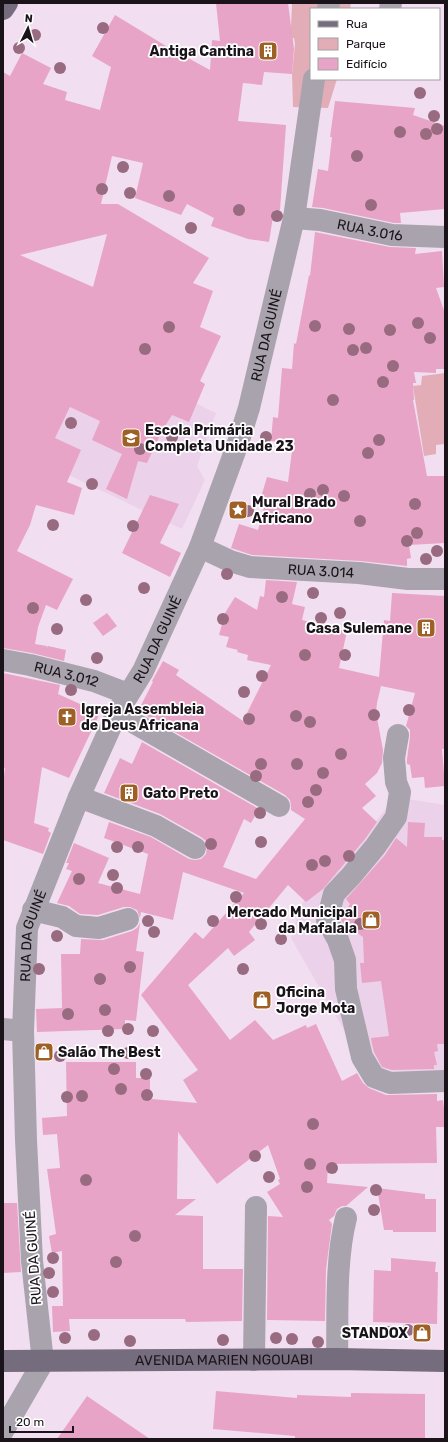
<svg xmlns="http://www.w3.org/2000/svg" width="448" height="1442" font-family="Rubik,sans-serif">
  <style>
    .built { fill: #ebd1e9 }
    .green { fill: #e3adb8 }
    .building { fill: #e7a4c7; fill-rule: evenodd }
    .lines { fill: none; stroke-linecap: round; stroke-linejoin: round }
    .minor { stroke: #a8a3ad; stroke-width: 22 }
    .major { stroke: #756c7d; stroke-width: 22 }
    .tree { fill: #986b80 }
    .labels { text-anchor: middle; stroke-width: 3.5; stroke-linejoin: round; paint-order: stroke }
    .poi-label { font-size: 14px; font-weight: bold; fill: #1a141a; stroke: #fff; text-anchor: start }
    .street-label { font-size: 14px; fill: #1a141a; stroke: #fff }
  </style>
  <rect width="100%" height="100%" fill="#f2def1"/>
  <path class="built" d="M97,357L216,413L197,466L205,480L182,529L54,468L44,458Z
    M395,797L445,805V1075L370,1073L331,1008L291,938L302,903L347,858Z"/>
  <path class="green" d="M292,3H351L350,9H311V79H337L328,108L293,107L292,74L295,44L294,38H288L287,29L291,28Z
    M445,373V444L436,445V454L424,456L413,386L421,385L422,376Z"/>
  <path class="building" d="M216,3H288L294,49L292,74L264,72L262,85L243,83L238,121L286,125L280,210H274L269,242L248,239L211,226L214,218L187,204L181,215L135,198L143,163L112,156L101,204H118L209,258L193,283L213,291L200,327L221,336L200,381L205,384L189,422L172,415L162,431L147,463L138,461L127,499L106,489L122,454L92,440L100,421L70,407L55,438L81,450L67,482L82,488L74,515L36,505L30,525L17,551L73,579L57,610L46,605L38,627L35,644L47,646L46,648L48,646L66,650L64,661L32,653L3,648V72L10,76L22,53L51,68L43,84L67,92L65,100L100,110L111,67L92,56L115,15L166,46L210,70L212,40L220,41ZM107,234L93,287L20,255Z
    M335,101L415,108L413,115L445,126V209L400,213L401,223H394L323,208L312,207L318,169L328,171L332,137H330Z
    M315,232L390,247L416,248L415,254L442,251L444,287L436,288L445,313V369H436V373L414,372L416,383H413L414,400H413L427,476H445V543L409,545L411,558L407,559V566L360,561L252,555L231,548L239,524L258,530L266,499L261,497L267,477L288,482L293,443L271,441L273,417L278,418L282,368L292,369L294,343L296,344L309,275L310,276Z
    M150,495L179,504L160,543L181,553L170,577L122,553Z
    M266,580L297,582L292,604L305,607L302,620L347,631L339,668L379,677L384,620L390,621L392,593L445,596V749H442L445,786L425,788L424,777L412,778L410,765L407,764V759L410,737V730L406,726L415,693L381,686L377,703L376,712L383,750L382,763L377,773L365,784L376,796L362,808L377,822L365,839L323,889L306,902L288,885L249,932L255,940L234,956L228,948L188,985L230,1040L255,1020L273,1040L306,1025L307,1028L316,1024L342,1081L357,1073L363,1083L369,1088L386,1095L437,1094V1101L443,1100L445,1117V1127H436L437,1163L328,1164L327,1183L368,1187L346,1206H342L337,1209L334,1216L329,1220L332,1224L326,1269L325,1321L267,1320L268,1216L283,1217L267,1192L280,1184L278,1180L280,1179L268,1145L217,1184L178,1132L177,1199H196L175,1215L203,1216V1269H243L242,1321L186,1322L185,1319H69L70,1331L53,1332L52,1306H63L62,1251L52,1253L49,1236L56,1234L47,1169L60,1168L57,1134L43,1135L42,1118L67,1116L66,1062H136V1078H150V1101L152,1099L197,1103L183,1080L198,1070L141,995L195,932L203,939L244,893L183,872L173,920L141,912L140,918L137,910L130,907H124L98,915L80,914L69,906L57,903L72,871L66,869L69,863H66L74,843L109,858L98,883L140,894L148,854L104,838L109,822L151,837L189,859L195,860L201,859L206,854L207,847L206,841L201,837L160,814L104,793L120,758L132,764L142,742L259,809L251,823L244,819L223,867L256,879L305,819L291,810V806L290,800L285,795L138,711L153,682L152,681L163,661L179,670L176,675L243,721L271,665L247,660L248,655L237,652L238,650L226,647L229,637L219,635L225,613L235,597L257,610L260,596L264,597Z
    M107,613L117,626L103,636L93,623Z
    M3,673L60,685L58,694L100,713L69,778L42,767L34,823L49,828L48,831L51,833L43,854L3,840V785L5,768L3,767Z
    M408,822L425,823L424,837H442V840H445V1044H437L438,1051L434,1052L437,1065H434V1069L392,1070L382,1067L374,1052L372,1044L371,1038L389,1036L381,981L362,983L360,963H364L363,937L343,923L340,918L350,904L346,899L385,855L396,838L407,847Z
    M140,923L136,951L144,952L136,1021L125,1020V1029L37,1032L36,1009L62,1008L61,954H80L81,939L103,940L132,931L137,928Z
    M377,1188L425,1194V1199H436V1232H393V1230H384Z
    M3,1203H17L21,1272L3,1273Z
    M391,1258L436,1262L435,1272H438L437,1324L373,1322L374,1270L391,1271Z
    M216,1391L297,1398V1395L351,1397V1393L425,1394V1439H295V1436L213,1429Z
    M87,1396L150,1439H57Z"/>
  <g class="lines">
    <g class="minor">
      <path d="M328,9L329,3"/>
      <path d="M390,9L391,3"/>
      <path id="s1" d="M294,218L320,220L392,235L445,237"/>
      <path id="s2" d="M200,547L230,561L250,567L359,573L408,579H445"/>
      <path id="s3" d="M3,660L30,665L94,681L128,694"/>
      <path d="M117,713L279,806"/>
      <path d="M398,735L394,758L396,782L400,792L396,817L375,847L351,876L334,894L327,920L338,940L345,960L346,989L362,1057L374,1077L390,1083L445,1081"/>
      <path d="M79,797L156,826L195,848"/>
      <path d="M33,910L62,917L76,926L99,928L128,919"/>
      <path d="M3,1029L23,1031"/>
      <path d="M337,1359C338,1315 335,1261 346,1218"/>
      <path d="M254,1360L256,1207"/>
      <path id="s4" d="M3,1431L43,1362L32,1261L26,1140L23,1031L27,928L79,797L117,713L143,671L200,547L238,443L249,408L294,218L314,79"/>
    </g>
    <g class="major">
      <path d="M3,9L7,3"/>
      <path id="s5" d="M3,1361L337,1359L445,1361"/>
    </g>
  </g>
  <g class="tree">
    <circle cx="103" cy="28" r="6"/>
    <circle cx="35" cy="35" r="6"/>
    <circle cx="19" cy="48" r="6"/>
    <circle cx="60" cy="68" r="6"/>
    <circle cx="420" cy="93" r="6"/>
    <circle cx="434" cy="116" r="6"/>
    <circle cx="437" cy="129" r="6"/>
    <circle cx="400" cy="132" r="6"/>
    <circle cx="426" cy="134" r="6"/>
    <circle cx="357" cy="156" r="6"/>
    <circle cx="123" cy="167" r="6"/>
    <circle cx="102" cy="189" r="6"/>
    <circle cx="130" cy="193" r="6"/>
    <circle cx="169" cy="196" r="6"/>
    <circle cx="371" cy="205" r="6"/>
    <circle cx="239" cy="210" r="6"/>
    <circle cx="277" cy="216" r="6"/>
    <circle cx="191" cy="228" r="6"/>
    <circle cx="418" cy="323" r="6"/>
    <circle cx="315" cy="326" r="6"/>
    <circle cx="169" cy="327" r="6"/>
    <circle cx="349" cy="329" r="6"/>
    <circle cx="390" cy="330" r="6"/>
    <circle cx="430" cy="338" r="6"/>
    <circle cx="366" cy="348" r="6"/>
    <circle cx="145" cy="349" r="6"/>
    <circle cx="353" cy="350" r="6"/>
    <circle cx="393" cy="366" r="6"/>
    <circle cx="383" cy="382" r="6"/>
    <circle cx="333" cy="400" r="6"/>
    <circle cx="71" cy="423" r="6"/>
    <circle cx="172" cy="437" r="6"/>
    <circle cx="266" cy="437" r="6"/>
    <circle cx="379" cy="440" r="6"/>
    <circle cx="140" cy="449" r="6"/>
    <circle cx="368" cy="453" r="6"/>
    <circle cx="92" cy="484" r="6"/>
    <circle cx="323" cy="490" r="6"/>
    <circle cx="310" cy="494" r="6"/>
    <circle cx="344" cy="496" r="6"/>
    <circle cx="415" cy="504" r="6"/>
    <circle cx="248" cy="511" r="6"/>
    <circle cx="360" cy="521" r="6"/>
    <circle cx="53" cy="525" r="6"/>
    <circle cx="133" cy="526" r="6"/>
    <circle cx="417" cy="533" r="6"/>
    <circle cx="407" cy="541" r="6"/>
    <circle cx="437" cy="551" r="6"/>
    <circle cx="426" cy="559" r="6"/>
    <circle cx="227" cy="574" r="6"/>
    <circle cx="144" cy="588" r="6"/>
    <circle cx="313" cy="593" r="6"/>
    <circle cx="282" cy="597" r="6"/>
    <circle cx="86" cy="600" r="6"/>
    <circle cx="33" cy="608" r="6"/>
    <circle cx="340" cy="613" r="6"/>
    <circle cx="321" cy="618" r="6"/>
    <circle cx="223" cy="619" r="6"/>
    <circle cx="57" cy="629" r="6"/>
    <circle cx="305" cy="655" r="6"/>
    <circle cx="345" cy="655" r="6"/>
    <circle cx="97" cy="658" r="6"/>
    <circle cx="262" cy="676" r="6"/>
    <circle cx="71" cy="690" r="6"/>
    <circle cx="244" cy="692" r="6"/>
    <circle cx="409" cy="710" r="6"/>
    <circle cx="374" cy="715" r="6"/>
    <circle cx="296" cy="716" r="6"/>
    <circle cx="249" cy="719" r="6"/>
    <circle cx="310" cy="722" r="6"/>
    <circle cx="341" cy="754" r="6"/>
    <circle cx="261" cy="764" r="6"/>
    <circle cx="297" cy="764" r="6"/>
    <circle cx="323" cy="773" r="6"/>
    <circle cx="256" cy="776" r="6"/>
    <circle cx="316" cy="790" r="6"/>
    <circle cx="308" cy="802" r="6"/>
    <circle cx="260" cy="813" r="6"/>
    <circle cx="261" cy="842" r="6"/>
    <circle cx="211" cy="844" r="6"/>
    <circle cx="117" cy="847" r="6"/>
    <circle cx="138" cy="847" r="6"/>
    <circle cx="349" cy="856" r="6"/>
    <circle cx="325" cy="861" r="6"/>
    <circle cx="312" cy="865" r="6"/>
    <circle cx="113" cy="875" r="6"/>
    <circle cx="79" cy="879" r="6"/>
    <circle cx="117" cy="888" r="6"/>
    <circle cx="236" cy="897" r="6"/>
    <circle cx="148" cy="921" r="6"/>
    <circle cx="213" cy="921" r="6"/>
    <circle cx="261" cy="924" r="6"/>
    <circle cx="360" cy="924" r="6"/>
    <circle cx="154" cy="932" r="6"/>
    <circle cx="57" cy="936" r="6"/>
    <circle cx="281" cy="939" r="6"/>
    <circle cx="130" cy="967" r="6"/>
    <circle cx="39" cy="969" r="6"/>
    <circle cx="243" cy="969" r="6"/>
    <circle cx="100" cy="979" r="6"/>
    <circle cx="105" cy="1010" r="6"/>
    <circle cx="68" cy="1014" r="6"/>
    <circle cx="128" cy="1029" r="6"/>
    <circle cx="108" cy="1031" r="6"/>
    <circle cx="153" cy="1031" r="6"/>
    <circle cx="128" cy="1053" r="6"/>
    <circle cx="60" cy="1056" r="6"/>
    <circle cx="114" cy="1069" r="6"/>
    <circle cx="146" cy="1074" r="6"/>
    <circle cx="121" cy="1089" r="6"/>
    <circle cx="147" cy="1095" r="6"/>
    <circle cx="82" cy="1096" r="6"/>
    <circle cx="67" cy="1097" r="6"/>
    <circle cx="313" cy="1124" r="6"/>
    <circle cx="255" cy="1156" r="6"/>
    <circle cx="310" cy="1164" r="6"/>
    <circle cx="332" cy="1168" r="6"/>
    <circle cx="269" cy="1177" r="6"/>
    <circle cx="86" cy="1180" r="6"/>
    <circle cx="307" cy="1187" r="6"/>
    <circle cx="376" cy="1190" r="6"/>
    <circle cx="374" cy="1210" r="6"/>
    <circle cx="135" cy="1236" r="6"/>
    <circle cx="53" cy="1258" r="6"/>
    <circle cx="116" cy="1262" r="6"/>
    <circle cx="49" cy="1273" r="6"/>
    <circle cx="53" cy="1292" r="6"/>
    <circle cx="408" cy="1330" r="6"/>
    <circle cx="388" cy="1332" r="6"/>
    <circle cx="94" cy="1335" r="6"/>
    <circle cx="65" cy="1338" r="6"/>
    <circle cx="276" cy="1338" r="6"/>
    <circle cx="292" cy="1339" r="6"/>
    <circle cx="223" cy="1340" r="6"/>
    <circle cx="130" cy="1341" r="6"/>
    <circle cx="318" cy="1342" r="6"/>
  </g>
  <defs>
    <g id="building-square" transform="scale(1)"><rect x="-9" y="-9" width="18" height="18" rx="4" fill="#9e6025" stroke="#fff"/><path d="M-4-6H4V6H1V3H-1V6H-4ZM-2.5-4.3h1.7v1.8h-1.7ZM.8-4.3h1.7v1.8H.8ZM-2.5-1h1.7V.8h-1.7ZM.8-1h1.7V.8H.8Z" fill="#fff"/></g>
    <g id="school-square" transform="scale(1)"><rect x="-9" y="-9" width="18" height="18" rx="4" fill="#9e6025" stroke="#fff"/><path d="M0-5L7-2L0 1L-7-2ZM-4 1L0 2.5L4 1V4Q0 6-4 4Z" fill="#fff"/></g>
    <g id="sight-square" transform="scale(1)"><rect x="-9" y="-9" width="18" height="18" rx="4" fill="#9e6025" stroke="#fff"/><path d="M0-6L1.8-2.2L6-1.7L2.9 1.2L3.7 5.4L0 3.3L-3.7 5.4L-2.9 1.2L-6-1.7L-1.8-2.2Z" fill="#fff"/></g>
    <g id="church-square" transform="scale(1)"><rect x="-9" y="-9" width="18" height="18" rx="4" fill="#9e6025" stroke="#fff"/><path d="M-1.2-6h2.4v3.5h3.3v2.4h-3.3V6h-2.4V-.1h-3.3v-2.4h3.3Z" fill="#fff"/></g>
    <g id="shop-square" transform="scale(1)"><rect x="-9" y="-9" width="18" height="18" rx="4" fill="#9e6025" stroke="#fff"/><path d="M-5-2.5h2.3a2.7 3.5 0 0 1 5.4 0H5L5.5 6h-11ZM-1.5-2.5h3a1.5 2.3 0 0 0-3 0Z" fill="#fff"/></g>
  </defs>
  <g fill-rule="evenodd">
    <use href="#building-square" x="268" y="51"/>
    <use href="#school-square" x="131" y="438"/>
    <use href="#sight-square" x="238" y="510"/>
    <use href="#building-square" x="426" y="628"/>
    <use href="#church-square" x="67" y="717"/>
    <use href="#building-square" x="129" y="793"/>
    <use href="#shop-square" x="371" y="920"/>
    <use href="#shop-square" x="262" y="1000"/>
    <use href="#shop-square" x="44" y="1052"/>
    <use href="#shop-square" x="422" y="1333"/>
  </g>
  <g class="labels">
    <g class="poi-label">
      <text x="254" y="56" text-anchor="end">Antiga Cantina</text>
      <text x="145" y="435">Escola Primária<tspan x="145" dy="16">Completa Unidade 23</tspan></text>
      <text x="252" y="507">Mural Brado<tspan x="252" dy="16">Africano</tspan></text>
      <text x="412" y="633" text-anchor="end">Casa Sulemane</text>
      <text x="81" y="714">Igreja Assembleia<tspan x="81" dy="16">de Deus Africana</tspan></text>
      <text x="143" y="798">Gato Preto</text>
      <text x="357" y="917" text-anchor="end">Mercado Municipal<tspan x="357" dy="16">da Mafalala</tspan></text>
      <text x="276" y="997">Oficina<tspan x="276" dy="16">Jorge Mota</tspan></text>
      <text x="58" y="1057">Salão The Best</text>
      <text x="408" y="1338" text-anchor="end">STANDOX</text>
    </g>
    <g class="street-label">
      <text dy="5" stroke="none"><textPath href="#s1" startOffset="77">RUA 3.016</textPath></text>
      <text dy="5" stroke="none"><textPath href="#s4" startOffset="1156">RUA DA GUINÉ</textPath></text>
      <text dy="5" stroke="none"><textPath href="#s2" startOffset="125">RUA 3.014</textPath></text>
      <text dy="5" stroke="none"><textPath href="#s4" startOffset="832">RUA DA GUINÉ</textPath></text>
      <text dy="5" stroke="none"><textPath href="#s3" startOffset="65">RUA 3.012</textPath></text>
      <text dy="5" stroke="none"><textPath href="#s4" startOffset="508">RUA DA GUINÉ</textPath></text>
      <text transform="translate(33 1258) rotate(-94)" y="5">RUA DA GUINÉ</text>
      <text dy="5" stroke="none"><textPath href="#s5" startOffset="221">AVENIDA MARIEN NGOUABI</textPath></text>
    </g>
  </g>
  <rect width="448" height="1442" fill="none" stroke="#1a141a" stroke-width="8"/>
  <rect x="310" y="8" width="130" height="72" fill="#ffffff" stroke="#a3a1a3"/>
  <rect x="318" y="21" width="20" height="6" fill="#756c7d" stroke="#a3a1a3"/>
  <text x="346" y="28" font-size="12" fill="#1a141a">Rua</text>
  <rect x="318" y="38" width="20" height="12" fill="#e3adb8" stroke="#a3a1a3"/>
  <text x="346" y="48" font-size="12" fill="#1a141a">Parque</text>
  <rect x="318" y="58" width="20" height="12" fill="#e7a4c7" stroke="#a3a1a3"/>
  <text x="346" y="68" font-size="12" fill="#1a141a">Edifício</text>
  <g transform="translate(28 28) rotate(5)" stroke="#ffffff" stroke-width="3" paint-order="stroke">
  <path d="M0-3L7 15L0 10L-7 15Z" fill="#1a141a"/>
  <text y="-6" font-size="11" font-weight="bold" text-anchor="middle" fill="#1a141a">N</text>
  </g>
  <path d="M10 1426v6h63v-6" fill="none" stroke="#1a141a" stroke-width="2"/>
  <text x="16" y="1426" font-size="12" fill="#1a141a" stroke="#ffffff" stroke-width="3" paint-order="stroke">20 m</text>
</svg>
